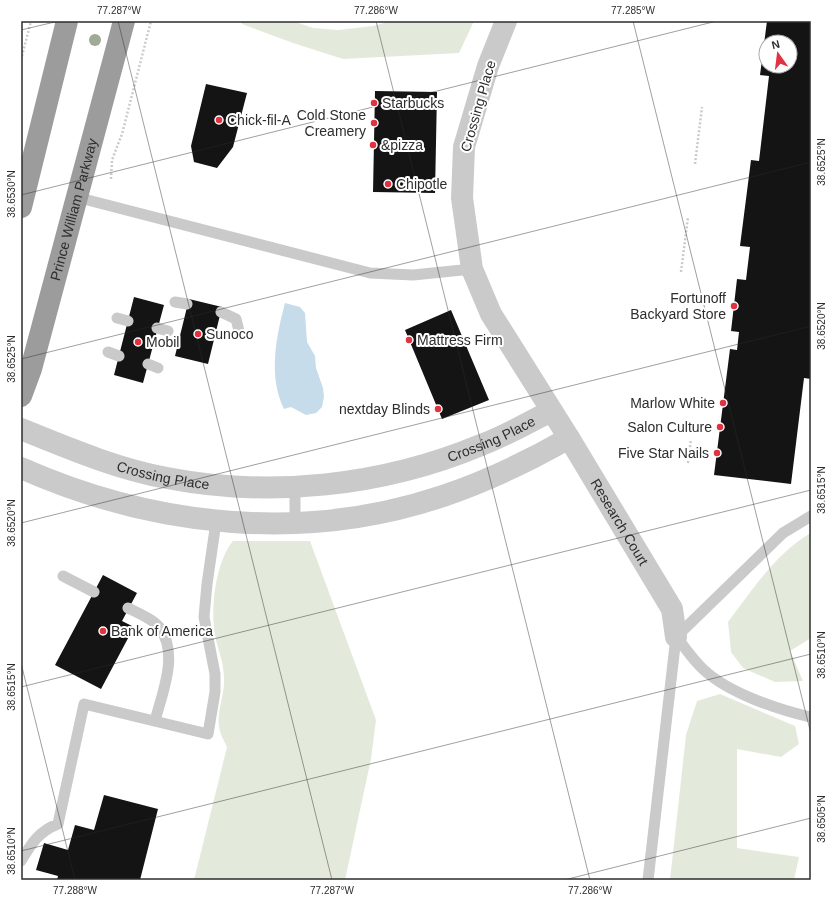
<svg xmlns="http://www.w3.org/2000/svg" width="832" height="901" font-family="Arial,sans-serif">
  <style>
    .green { fill: #e3eadb }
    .water { fill: #c7dcea }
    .building { fill: #141414; fill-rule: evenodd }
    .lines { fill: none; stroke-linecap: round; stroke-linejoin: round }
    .path { stroke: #cacaca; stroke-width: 2.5; stroke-dasharray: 2 2; stroke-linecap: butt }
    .service { stroke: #cacaca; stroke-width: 11 }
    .minor { stroke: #cacaca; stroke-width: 22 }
    .trunk { stroke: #9c9c9c; stroke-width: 22 }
    .tree { fill: #9fab94 }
    .ticks { fill: none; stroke: #2d2d2d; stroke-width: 1; stroke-opacity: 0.45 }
    .poi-dot { fill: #e13240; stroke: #fff; stroke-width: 1.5 }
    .labels { text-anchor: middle; stroke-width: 4; stroke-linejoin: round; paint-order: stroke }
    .poi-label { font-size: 14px; fill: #2d2d2d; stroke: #fff; text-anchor: start }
    .street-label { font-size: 14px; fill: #2d2d2d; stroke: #fff }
    .neatline { fill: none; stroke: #2d2d2d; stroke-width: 1.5 }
    .ticks-label { font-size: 10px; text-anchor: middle; fill: #2d2d2d }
  </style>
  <rect width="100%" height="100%" fill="#fff"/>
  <path class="green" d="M241,21H293L313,28L338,30L373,26L391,21H474L459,53L343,59L293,43L242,24Z
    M811,533V638L790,651L803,681L775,682L743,668L731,652L728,622C751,591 777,552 811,533Z
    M233,541H310L376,720L371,759L345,880H194L227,747C225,742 221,736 220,731C215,714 225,696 224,679C224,662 218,651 215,635C210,608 216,561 233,541Z
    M720,694L795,726L799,744L781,757L737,749V848L799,857L794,880H670L686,735L697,701Z"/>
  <path class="water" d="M285,303L300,307L305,313L307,342L315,356L316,368L323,388L324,397L322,407L316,413L306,415L291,407L284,409C268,376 276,337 285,303Z"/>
  <path class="building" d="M767,21H811V379L804,378L791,484L714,475L730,349L737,350L739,332L731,331L737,279L746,280L750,247L740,246L751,160L759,161L769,76L760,75ZM766,42H790V66H766Z
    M206,84L247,93L233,147L217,168L194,162L191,146Z
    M375,91L437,92L435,193L373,192Z
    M134,297L164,305L143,383L114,375Z
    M189,299L222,307L208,364L175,356Z
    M451,310L489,400L442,419L405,330Z
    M103,575L137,593L122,621L134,627L101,689L55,665Z
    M104,795L158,809L140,880H57L58,876L36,870L44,843L68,850L75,825L94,830Z"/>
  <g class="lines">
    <path class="path" d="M21,60L31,21
      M695,164L702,107
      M111,179L112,160L122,134L151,21
      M681,272L688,217
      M688,463L691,439"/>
    <path class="service" d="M76,197L370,273L413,275L472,269
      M175,302L187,304
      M221,312L236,319L239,331
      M117,318L128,321
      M157,328L168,331
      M108,352L119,356
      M148,364L158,368
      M295,523V487
      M63,576L94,592
      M128,608C138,613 153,619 160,628C179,655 162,693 155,721
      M676,637C685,647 693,660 704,670C729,693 776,709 810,717
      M21,861C31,844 39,831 58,824L84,704L208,734L215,692V674L204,617L207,584L216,522
      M648,880L676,637L783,533L811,516"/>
    <g class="minor">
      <path id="s1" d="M506,21L488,66L464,147L462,198L472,269L491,314L569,438L672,609L676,637"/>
      <path id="s2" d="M21,429C68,448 117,469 167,478C270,498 383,486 481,445C505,436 528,423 551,411"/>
      <path d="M21,468C154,527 304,543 443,496C487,481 529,461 569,438"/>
    </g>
    <g class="trunk">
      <path d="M21,207L67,21"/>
      <path id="s3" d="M21,396L31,369L124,21"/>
    </g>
  </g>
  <circle class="tree" cx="95" cy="40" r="6"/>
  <path class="ticks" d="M118,21L332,880M376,21L590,880M633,21L811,734M21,30L59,21M21,195L717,21M21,359L811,162M21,523L811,326M21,663L75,880M21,687L811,490M21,851L811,654M564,880L811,818"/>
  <g class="poi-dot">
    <circle cx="374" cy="103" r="4"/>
    <circle cx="219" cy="120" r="4"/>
    <circle cx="374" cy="123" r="4"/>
    <circle cx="373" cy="145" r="4"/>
    <circle cx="388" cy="184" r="4"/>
    <circle cx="734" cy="306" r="4"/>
    <circle cx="198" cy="334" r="4"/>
    <circle cx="409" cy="340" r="4"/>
    <circle cx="138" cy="342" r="4"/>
    <circle cx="723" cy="403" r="4"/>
    <circle cx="438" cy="409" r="4"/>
    <circle cx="720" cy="427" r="4"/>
    <circle cx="717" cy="453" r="4"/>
    <circle cx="103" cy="631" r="4"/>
  </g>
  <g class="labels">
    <g class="poi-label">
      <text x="382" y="108">Starbucks</text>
      <text x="366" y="120" text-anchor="end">Cold Stone<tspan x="366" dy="16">Creamery</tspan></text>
      <text x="227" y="125">Chick-fil-A</text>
      <text x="381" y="150">&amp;pizza</text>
      <text x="396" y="189">Chipotle</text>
      <text x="726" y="303" text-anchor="end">Fortunoff<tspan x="726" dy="16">Backyard Store</tspan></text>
      <text x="206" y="339">Sunoco</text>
      <text x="417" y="345">Mattress Firm</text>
      <text x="146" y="347">Mobil</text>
      <text x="715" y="408" text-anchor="end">Marlow White</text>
      <text x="430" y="414" text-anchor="end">nextday Blinds</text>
      <text x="712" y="432" text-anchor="end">Salon Culture</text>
      <text x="709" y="458" text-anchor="end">Five Star Nails</text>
      <text x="111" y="636">Bank of America</text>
    </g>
    <g class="street-label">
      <text transform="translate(478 106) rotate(-74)" y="5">Crossing Place</text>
      <text dy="5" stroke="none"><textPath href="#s3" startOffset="194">Prince William Parkway</textPath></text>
      <text dy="5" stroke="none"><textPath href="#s2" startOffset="486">Crossing Place</textPath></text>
      <text dy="5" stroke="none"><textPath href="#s2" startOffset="150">Crossing Place</textPath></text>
      <text dy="5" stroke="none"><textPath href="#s1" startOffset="549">Research Court</textPath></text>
    </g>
  </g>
  <rect width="832" height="901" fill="none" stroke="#ffffff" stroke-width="44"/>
  <g transform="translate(778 54) rotate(346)"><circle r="19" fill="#ffffff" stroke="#ababab"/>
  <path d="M0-3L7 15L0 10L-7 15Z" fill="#e13240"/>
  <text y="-6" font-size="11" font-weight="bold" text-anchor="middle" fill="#2d2d2d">N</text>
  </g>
  <rect x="22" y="22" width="788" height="857" class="neatline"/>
  <g class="ticks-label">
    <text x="119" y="14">77.287°W</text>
    <text x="376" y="14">77.286°W</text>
    <text x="633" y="14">77.285°W</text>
    <text transform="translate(821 162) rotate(-90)" y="4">38.6525°N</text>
    <text transform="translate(11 194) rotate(-90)" y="4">38.6530°N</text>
    <text transform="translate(821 326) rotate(-90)" y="4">38.6520°N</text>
    <text transform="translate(11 359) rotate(-90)" y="4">38.6525°N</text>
    <text transform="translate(821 490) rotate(-90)" y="4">38.6515°N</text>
    <text transform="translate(11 523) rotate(-90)" y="4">38.6520°N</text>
    <text transform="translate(821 655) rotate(-90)" y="4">38.6510°N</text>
    <text transform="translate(11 687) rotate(-90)" y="4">38.6515°N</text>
    <text transform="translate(821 819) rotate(-90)" y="4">38.6505°N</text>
    <text transform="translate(11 851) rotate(-90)" y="4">38.6510°N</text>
    <text x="75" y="894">77.288°W</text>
    <text x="332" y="894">77.287°W</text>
    <text x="590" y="894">77.286°W</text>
  </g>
</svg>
